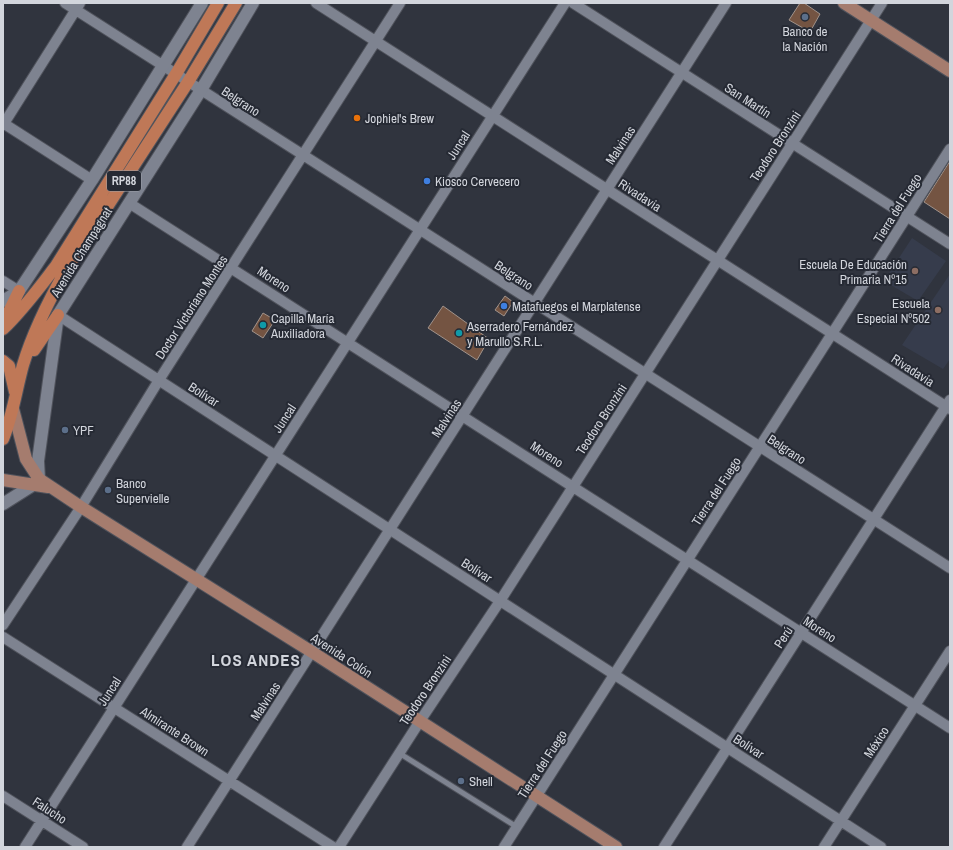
<svg xmlns="http://www.w3.org/2000/svg" width="953" height="850" font-family="'Archivo Narrow',sans-serif">
  <style>
    .built { fill: #363c4c }
    .building { fill: #745442; stroke: #a0928a }
    .lines { fill: none; stroke-linecap: round; stroke-linejoin: round }
    .lane-casing { stroke: #50535c; stroke-width: 7 }
    .street-casing { stroke: #50535c; stroke-width: 12 }
    .secondary-casing { stroke: #50535c; stroke-width: 14 }
    .primary-casing { stroke: #50535c; stroke-width: 14 }
    .highway-casing { stroke: #50535c; stroke-width: 14 }
    .lane { stroke: #7e8390; stroke-width: 5 }
    .street { stroke: #7e8390; stroke-width: 10 }
    .secondary { stroke: #7e8390; stroke-width: 12 }
    .primary { stroke: #a57c6e; stroke-width: 12 }
    .highway { stroke: #bf7857; stroke-width: 12 }
    .service-dot { fill: #5c6f8a; stroke: #262a34; stroke-width: 1.5 }
    .food-dot { fill: #e8710a; stroke: #262a34; stroke-width: 1.5 }
    .shop-dot { fill: #3f7fe0; stroke: #262a34; stroke-width: 1.5 }
    .education-dot { fill: #8d6e63; stroke: #262a34; stroke-width: 1.5 }
    .culture-dot { fill: #0f9aa8; stroke: #262a34; stroke-width: 1.5 }
    .labels { text-anchor: middle; stroke-width: 4; stroke-linejoin: round; paint-order: stroke }
    .shield { fill: #262a34; stroke: #9ea2aa; stroke-width: 1 }
    .shield-label { font-size: 12px; font-weight: bold; fill: #d2d5dc }
    .poi-label { font-size: 13px; fill: #d2d5dc; stroke: #262a34; text-anchor: start }
    .street-label { font-size: 13px; fill: #d2d5dc; stroke: #262a34 }
    .district-label { font-size: 17px; font-weight: bold; letter-spacing: 1px; fill: #d2d5dc; stroke: #262a34 }
  </style>
  <rect width="100%" height="100%" fill="#30343e"/>
  <path class="built" d="M912,238L946,261L918,301L884,281Z
    M950,274V359L943,369L902,345Z"/>
  <path class="building" d="M800,3H804L820,14L810,32L789,20Z
    M950,161V219L924,202Z
    M505,296L513,302L504,316L495,310Z
    M443,306L489,339L477,360L428,328Z
    M263,313L275,320L263,338L252,331Z"/>
  <g class="lines">
    <g class="lane-casing">
      <path id="lane" d="M399,753L517,827"/>
    </g>
    <g class="street-casing">
      <path id="street" d="M65,3L950,568
        M316,3L950,409
        M573,3L950,244
        M3,123L92,180
        M3,125L80,3
        M129,203L950,728
        M3,281L19,291
        M58,315L881,847
        M3,625L81,507L159,380L400,3
        M3,637L333,847
        M3,796L83,847
        M25,847L565,3
        M187,847L726,3
        M339,847L420,721L500,601L882,3
        M504,847L950,149
        M664,847L950,400
        M824,847L950,651"/>
    </g>
    <g class="secondary-casing">
      <path id="secondary" d="M3,301L19,291L25,282L92,180L202,3
        M39,479L38,461L58,315L201,90L253,3
        M3,504L33,485"/>
    </g>
    <g class="primary-casing">
      <path id="primary" d="M844,3L950,71
        M13,409L26,459L39,479L81,507L312,652L616,847
        M3,480L48,487"/>
    </g>
    <g class="highway-casing">
      <path id="highway" d="M3,324L19,291
        M3,329C23,310 39,288 56,266L176,74L218,3
        M34,350L58,315
        M3,361L9,366L15,392
        M3,439C13,415 16,390 23,365C33,332 49,300 66,270L188,82L236,3"/>
    </g>
    <use href="#lane" class="lane"/>
    <use href="#street" class="street"/>
    <use href="#secondary" class="secondary"/>
    <use href="#primary" class="primary"/>
    <use href="#highway" class="highway"/>
  </g>
  <g class="service-dot">
    <circle cx="805" cy="17" r="4"/>
    <circle cx="65" cy="430" r="4"/>
    <circle cx="108" cy="490" r="4"/>
    <circle cx="461" cy="781" r="4"/>
  </g>
  <circle class="food-dot" cx="357" cy="118" r="4"/>
  <g class="shop-dot">
    <circle cx="427" cy="181" r="4"/>
    <circle cx="504" cy="306" r="4"/>
  </g>
  <g class="education-dot">
    <circle cx="915" cy="271" r="4"/>
    <circle cx="938" cy="310" r="4"/>
  </g>
  <g class="culture-dot">
    <circle cx="263" cy="325" r="4"/>
    <circle cx="459" cy="333" r="4"/>
  </g>
  <g class="labels">
    <rect class="shield" x="107" y="171" width="34" height="20" rx="3"/>
    <g class="shield-label">
      <text x="124" y="185">RP88</text>
    </g>
    <g class="poi-label">
      <text x="805" y="36" text-anchor="middle">Banco de<tspan x="805" dy="15">la Nación</tspan></text>
      <text x="365" y="123">Jophiel's Brew</text>
      <text x="435" y="186">Kiosco Cervecero</text>
      <text x="907" y="269" text-anchor="end">Escuela De Educación<tspan x="907" dy="15">Primaria Nº15</tspan></text>
      <text x="930" y="308" text-anchor="end">Escuela<tspan x="930" dy="15">Especial Nº502</tspan></text>
      <text x="512" y="311">Matafuegos el Marplatense</text>
      <text x="271" y="323">Capilla María<tspan x="271" dy="15">Auxiliadora</tspan></text>
      <text x="467" y="331">Aserradero Fernández<tspan x="467" dy="15">y Marullo S.R.L.</tspan></text>
      <text x="73" y="435">YPF</text>
      <text x="116" y="488">Banco<tspan x="116" dy="15">Supervielle</tspan></text>
      <text x="469" y="786">Shell</text>
    </g>
    <g class="street-label">
      <text transform="translate(748 100) rotate(33)" y="5">San Martín</text>
      <text transform="translate(241 101) rotate(33)" y="5">Belgrano</text>
      <text transform="translate(458 145) rotate(-57)" y="5">Juncal</text>
      <text transform="translate(620 145) rotate(-57)" y="5">Malvinas</text>
      <text transform="translate(775 146) rotate(-57)" y="5">Teodoro Bronzini</text>
      <text transform="translate(640 195) rotate(33)" y="5">Rivadavia</text>
      <text transform="translate(897 208) rotate(-58)" y="5">Tierra del Fuego</text>
      <text transform="translate(81 252) rotate(-58)" y="5">Avenida Champagnat</text>
      <text transform="translate(514 275) rotate(33)" y="5">Belgrano</text>
      <text transform="translate(274 279) rotate(33)" y="5">Moreno</text>
      <text transform="translate(191 307) rotate(-57)" y="5">Doctor Victoriano Montes</text>
      <text transform="translate(913 370) rotate(33)" y="5">Rivadavia</text>
      <text transform="translate(204 394) rotate(33)" y="5">Bolívar</text>
      <text transform="translate(284 418) rotate(-57)" y="5">Juncal</text>
      <text transform="translate(446 418) rotate(-57)" y="5">Malvinas</text>
      <text transform="translate(601 419) rotate(-57)" y="5">Teodoro Bronzini</text>
      <text transform="translate(787 449) rotate(33)" y="5">Belgrano</text>
      <text transform="translate(547 454) rotate(33)" y="5">Moreno</text>
      <text transform="translate(716 491) rotate(-57)" y="5">Tierra del Fuego</text>
      <text transform="translate(477 570) rotate(33)" y="5">Bolívar</text>
      <text transform="translate(820 629) rotate(33)" y="5">Moreno</text>
      <text transform="translate(783 637) rotate(-57)" y="5">Perú</text>
      <text transform="translate(342 655) rotate(33)" y="5">Avenida Colón</text>
      <text transform="translate(425 690) rotate(-56)" y="5">Teodoro Bronzini</text>
      <text transform="translate(109 691) rotate(-57)" y="5">Juncal</text>
      <text transform="translate(265 701) rotate(-57)" y="5">Malvinas</text>
      <text transform="translate(175 731) rotate(33)" y="5">Almirante Brown</text>
      <text transform="translate(876 742) rotate(-57)" y="5">México</text>
      <text transform="translate(749 746) rotate(33)" y="5">Bolívar</text>
      <text transform="translate(542 764) rotate(-57)" y="5">Tierra del Fuego</text>
      <text transform="translate(50 810) rotate(33)" y="5">Falucho</text>
    </g>
    <g class="district-label">
      <text x="256" y="666">LOS ANDES</text>
    </g>
  </g>
  <rect width="953" height="850" fill="none" stroke="#d2d5dc" stroke-width="8"/>
</svg>
